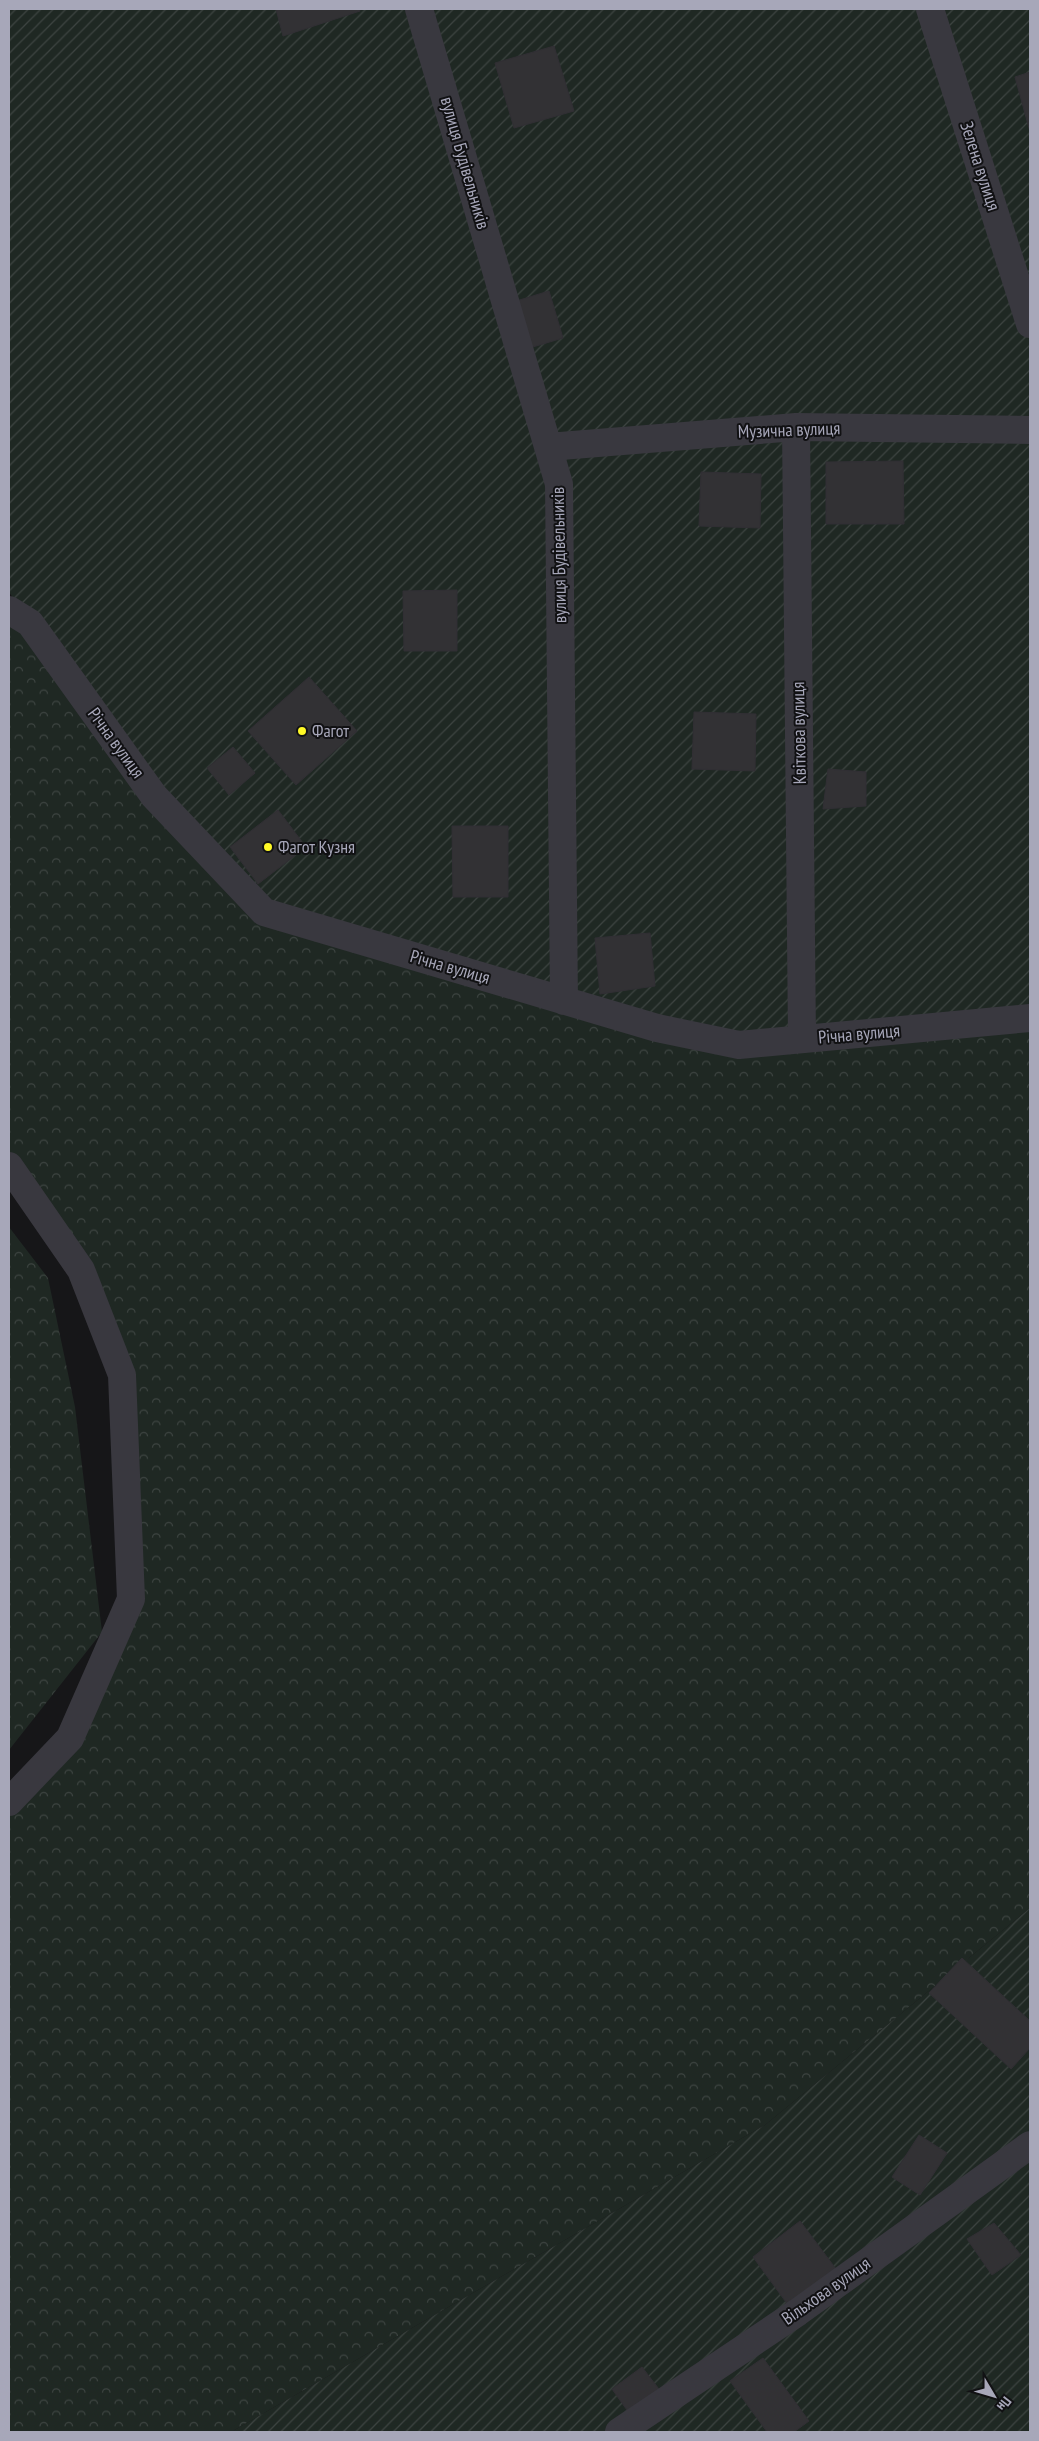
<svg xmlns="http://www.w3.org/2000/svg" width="1039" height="2441" font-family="'PT Sans Narrow',sans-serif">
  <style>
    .forest { fill: url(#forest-crowns) }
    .garden { fill: url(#garden-furrows) }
    .building { fill: #323134; stroke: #312f34 }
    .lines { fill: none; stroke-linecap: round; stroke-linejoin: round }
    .minor { stroke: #39383f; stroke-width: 28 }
    .poi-dot { fill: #fff926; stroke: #111113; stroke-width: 2 }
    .labels { text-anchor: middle; stroke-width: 4; stroke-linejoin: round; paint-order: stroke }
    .street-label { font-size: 18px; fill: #a7a7b9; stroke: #111113 }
    .poi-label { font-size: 18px; fill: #a7a7b9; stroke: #111113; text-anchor: start }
  </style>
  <defs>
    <pattern id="forest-crowns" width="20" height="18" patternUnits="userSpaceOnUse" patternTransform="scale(1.25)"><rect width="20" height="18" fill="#1f2823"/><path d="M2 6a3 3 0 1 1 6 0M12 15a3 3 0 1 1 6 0" fill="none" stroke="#3d4441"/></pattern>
    <pattern id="garden-furrows" width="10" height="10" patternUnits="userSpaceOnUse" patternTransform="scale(1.25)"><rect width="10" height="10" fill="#1f2823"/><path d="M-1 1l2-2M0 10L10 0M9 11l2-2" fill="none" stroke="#3d4441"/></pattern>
  </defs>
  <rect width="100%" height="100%" fill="#161618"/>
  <path class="forest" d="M9,612L1030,1018V1908L765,2125L231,2432H9V1802L70,1738L131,1599L122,1375L81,1270L9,1166Z
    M9,1227L48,1278L75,1407L102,1632L9,1750Z"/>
  <path class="garden" d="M9,9H1030V1018L739,1045L264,912L30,623L9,592Z
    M1030,1908V2432H231L765,2125Z"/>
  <path class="building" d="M276,9H359L360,11L283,36Z
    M554,46L574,111L514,128L495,63Z
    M1030,72V132L1015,77Z
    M549,291L563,338L526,349L513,302Z
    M903,461L904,524H826V462Z
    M701,472L761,474L760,528L699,526Z
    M457,590V651H404L403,591Z
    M309,677L357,731L296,785L248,731Z
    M694,712L756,714L755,771L692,769Z
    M233,747L255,773L229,795L207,768Z
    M828,769L866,772V806L823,809Z
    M278,810L306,847L258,884L230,847Z
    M452,826H508V897H453Z
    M650,933L655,986L600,994L595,938Z
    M962,1958L1030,2021V2048L1011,2069L929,1993Z
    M919,2135L947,2153L920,2195L892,2177Z
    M800,2221L839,2273L791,2309L753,2257Z
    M994,2223L1021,2255L992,2275L967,2239Z
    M763,2358L809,2421L794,2432H767L730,2381Z
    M642,2367L665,2397L634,2420L612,2389Z"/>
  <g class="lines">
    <path class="minor" d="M419,9L559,484L564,1001
      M930,9L1030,324
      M796,427L802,1039
      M548,447L796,427L1030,430
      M9,610L30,623L154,796L264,912L657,1028L739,1045L1030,1018
      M9,1166L81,1270L122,1375L131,1599L70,1738L9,1802
      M619,2432L798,2312L1030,2145"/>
  </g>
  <g class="poi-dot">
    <circle cx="302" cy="731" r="5"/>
    <circle cx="268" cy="847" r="5"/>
  </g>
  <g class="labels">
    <g class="street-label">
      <text transform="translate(465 163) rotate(74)" y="6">вулиця Будівельників</text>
      <text transform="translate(980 166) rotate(72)" y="6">Зелена вулиця</text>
      <text transform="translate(789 430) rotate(-2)" y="6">Музична вулиця</text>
      <text transform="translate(559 555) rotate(-91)" y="6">вулиця Будівельників</text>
      <text transform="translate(799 733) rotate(-91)" y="6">Квіткова вулиця</text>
      <text transform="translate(116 743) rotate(54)" y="6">Річна вулиця</text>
      <text transform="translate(450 967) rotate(16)" y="6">Річна вулиця</text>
      <text transform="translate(859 1034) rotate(-5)" y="6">Річна вулиця</text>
      <text transform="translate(826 2291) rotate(-35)" y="6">Вільхова вулиця</text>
    </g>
    <g class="poi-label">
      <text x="312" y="737">Фагот</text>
      <text x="278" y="853">Фагот Кузня</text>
    </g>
  </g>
  <rect width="1039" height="2441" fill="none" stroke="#a7a7b9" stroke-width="20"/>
  <g transform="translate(994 2396) rotate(128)" stroke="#111113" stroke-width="4" paint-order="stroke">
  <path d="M0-4L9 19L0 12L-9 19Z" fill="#a7a7b9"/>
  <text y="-8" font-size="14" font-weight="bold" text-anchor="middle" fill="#a7a7b9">Пн</text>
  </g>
</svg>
